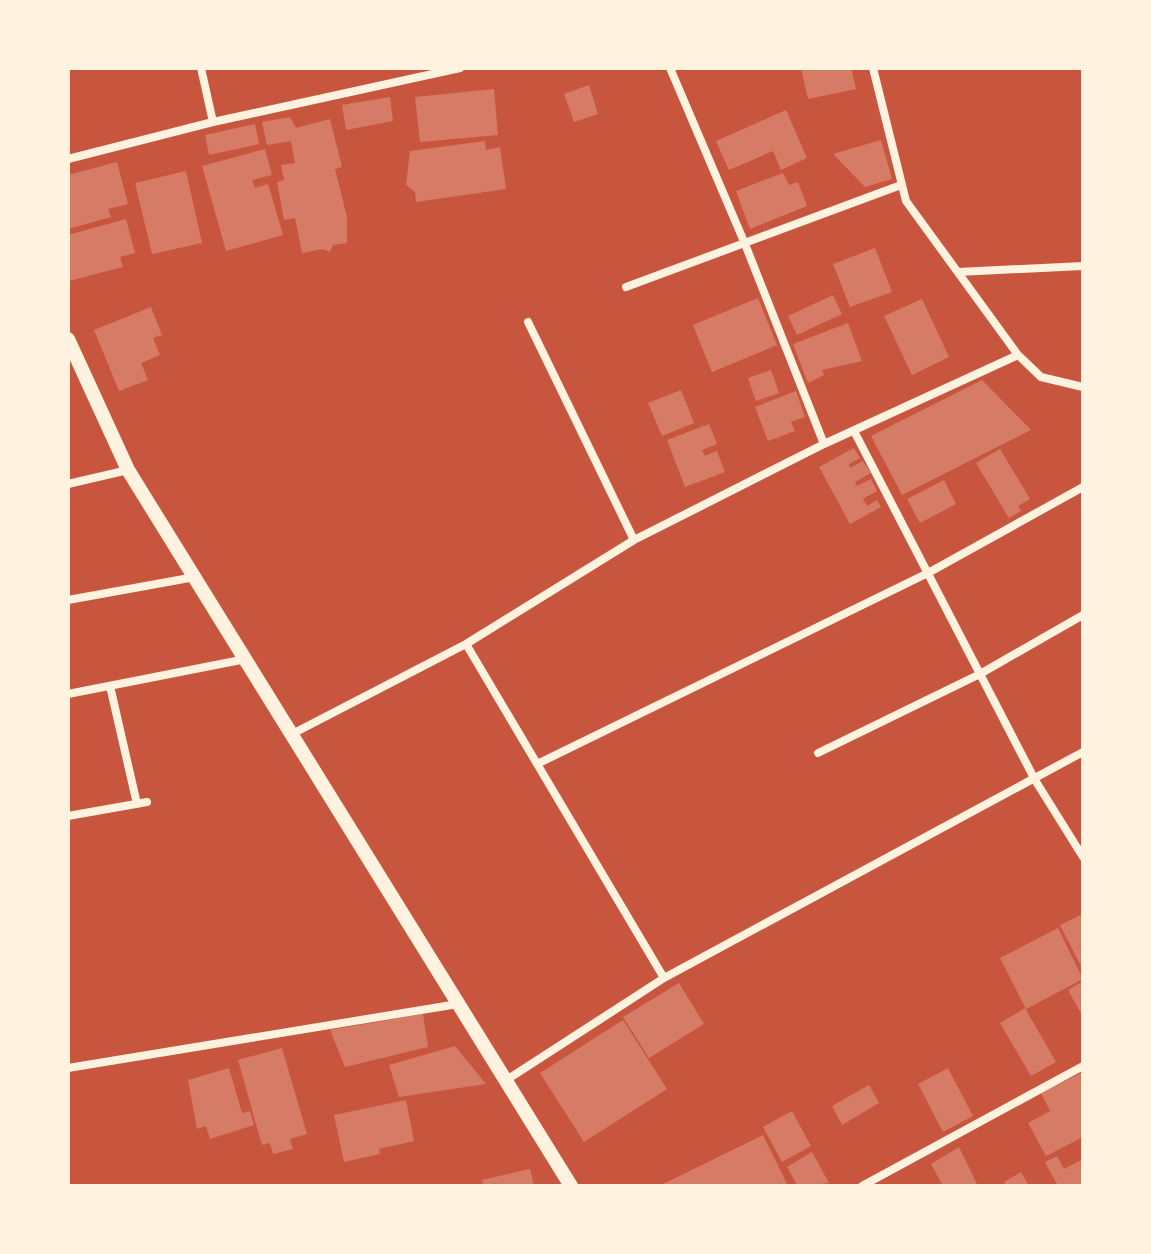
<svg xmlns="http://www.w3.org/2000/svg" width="1151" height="1254" font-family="'PT Sans',sans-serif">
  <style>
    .building { fill: #d67c66 }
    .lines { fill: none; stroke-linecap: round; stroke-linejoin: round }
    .minor { stroke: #fff3e0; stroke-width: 8 }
    .tertiary { stroke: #fff3e0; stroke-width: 14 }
  </style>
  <rect width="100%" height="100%" fill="#c8553d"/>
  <path class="building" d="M801,68H851L856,89L808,99Z
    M589,85L598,114L574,122L564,94Z
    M494,89L498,135L420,142L415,97Z
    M390,97L393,121L346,130L342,105Z
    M786,110L807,158L781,170L773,151L729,170L716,141Z
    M290,117L296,128L330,119L342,167L335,169L347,217V243L333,245L330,252L323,249L302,253L295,218L284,220L277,182L284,180L281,165L295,163L291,141L267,145L262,122Z
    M255,124L259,144L209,155L205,135Z
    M881,140L892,179L865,187L833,154Z
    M485,141L486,150L500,147L506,189L416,202L415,192L406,185L410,151Z
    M265,149L272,175L252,180L255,188L268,184L283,235L226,251L202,166Z
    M117,162L128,204L108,209L111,217L68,229V175Z
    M186,171L202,243L152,254L135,183Z
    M783,173L789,185L798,182L807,206L750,229L736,191Z
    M126,219L135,253L120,257L123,267L69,281L68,235Z
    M875,248L892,292L850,307L833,264Z
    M833,295L842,314L797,335L788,316Z
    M758,298L777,345L712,372L693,325Z
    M922,299L949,357L912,375L884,316Z
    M151,307L162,335L153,338L160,355L141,363L148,380L119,391L94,330Z
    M848,323L862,361L822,370L824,375L808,383L793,344Z
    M771,370L779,393L756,401L748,378Z
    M982,380L1031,430L902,495L871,436Z
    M681,390L694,423L662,436L648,403Z
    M796,391L805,417L791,422L795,431L768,441L755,407Z
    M709,424L717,444L702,450L705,456L717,451L725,472L685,487L667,440Z
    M854,448L860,458L849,464L850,468L863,461L871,473L855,482L857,486L871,479L877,491L863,499L867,506L877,500L881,507L850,524L819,467Z
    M1000,449L1030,499L1018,506L1021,511L1009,518L976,463Z
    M944,480L956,504L920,523L907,499Z
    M1083,914V970L1060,925Z
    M1058,928L1083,979L1026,1009L1000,958Z
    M1083,981V1017L1068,990Z
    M679,983L704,1024L649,1058L623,1017Z
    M1025,1008L1056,1062L1031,1076L1000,1023Z
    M423,1014L428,1047L345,1067L330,1030Z
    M623,1020L667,1089L584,1142L540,1073Z
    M455,1046L486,1084L399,1097L389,1065Z
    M282,1048L307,1134L290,1139L293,1149L273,1154L270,1143L262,1145L238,1060Z
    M229,1068L242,1113L250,1111L254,1125L210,1139L206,1126L197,1129L188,1080Z
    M948,1068L973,1116L943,1132L918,1084Z
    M1083,1072V1137L1046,1156L1028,1123L1050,1111L1041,1093Z
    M869,1085L879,1103L842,1125L832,1106Z
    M406,1100L414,1141L379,1149L380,1154L344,1162L334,1115Z
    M792,1111L811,1146L782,1162L763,1127Z
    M763,1135L788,1186H659Z
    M959,1147L978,1186H943L931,1164Z
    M812,1152L829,1183L798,1186L787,1167Z
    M1057,1156L1064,1169L1083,1159V1186H1058L1045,1162Z
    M530,1169L534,1186H484L482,1180Z
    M1021,1172L1029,1186H1006L1004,1182Z"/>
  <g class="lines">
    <path class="minor" d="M201,68L213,122
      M670,68L745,244L824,444
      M873,68L906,201L1018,355L1041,377L1083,387
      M68,159L213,122L460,68
      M958,272L1083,266
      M626,287L901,185
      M528,322L634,540
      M854,431L1035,780L1083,857
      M68,484L128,470
      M68,600L195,577
      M466,644L664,978
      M110,686L137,804
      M68,694L246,659
      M294,733L466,644L634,540L824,444L1018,355
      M818,753L980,674L1083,615
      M537,764L928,573L1083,487
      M68,816L147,802
      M68,1068L458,1004
      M505,1081L664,978L1083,752
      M862,1186L1083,1066"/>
    <path class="tertiary" d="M68,339L128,470L571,1186"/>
  </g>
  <rect width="1151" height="1254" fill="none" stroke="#fff3e0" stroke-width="140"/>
</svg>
